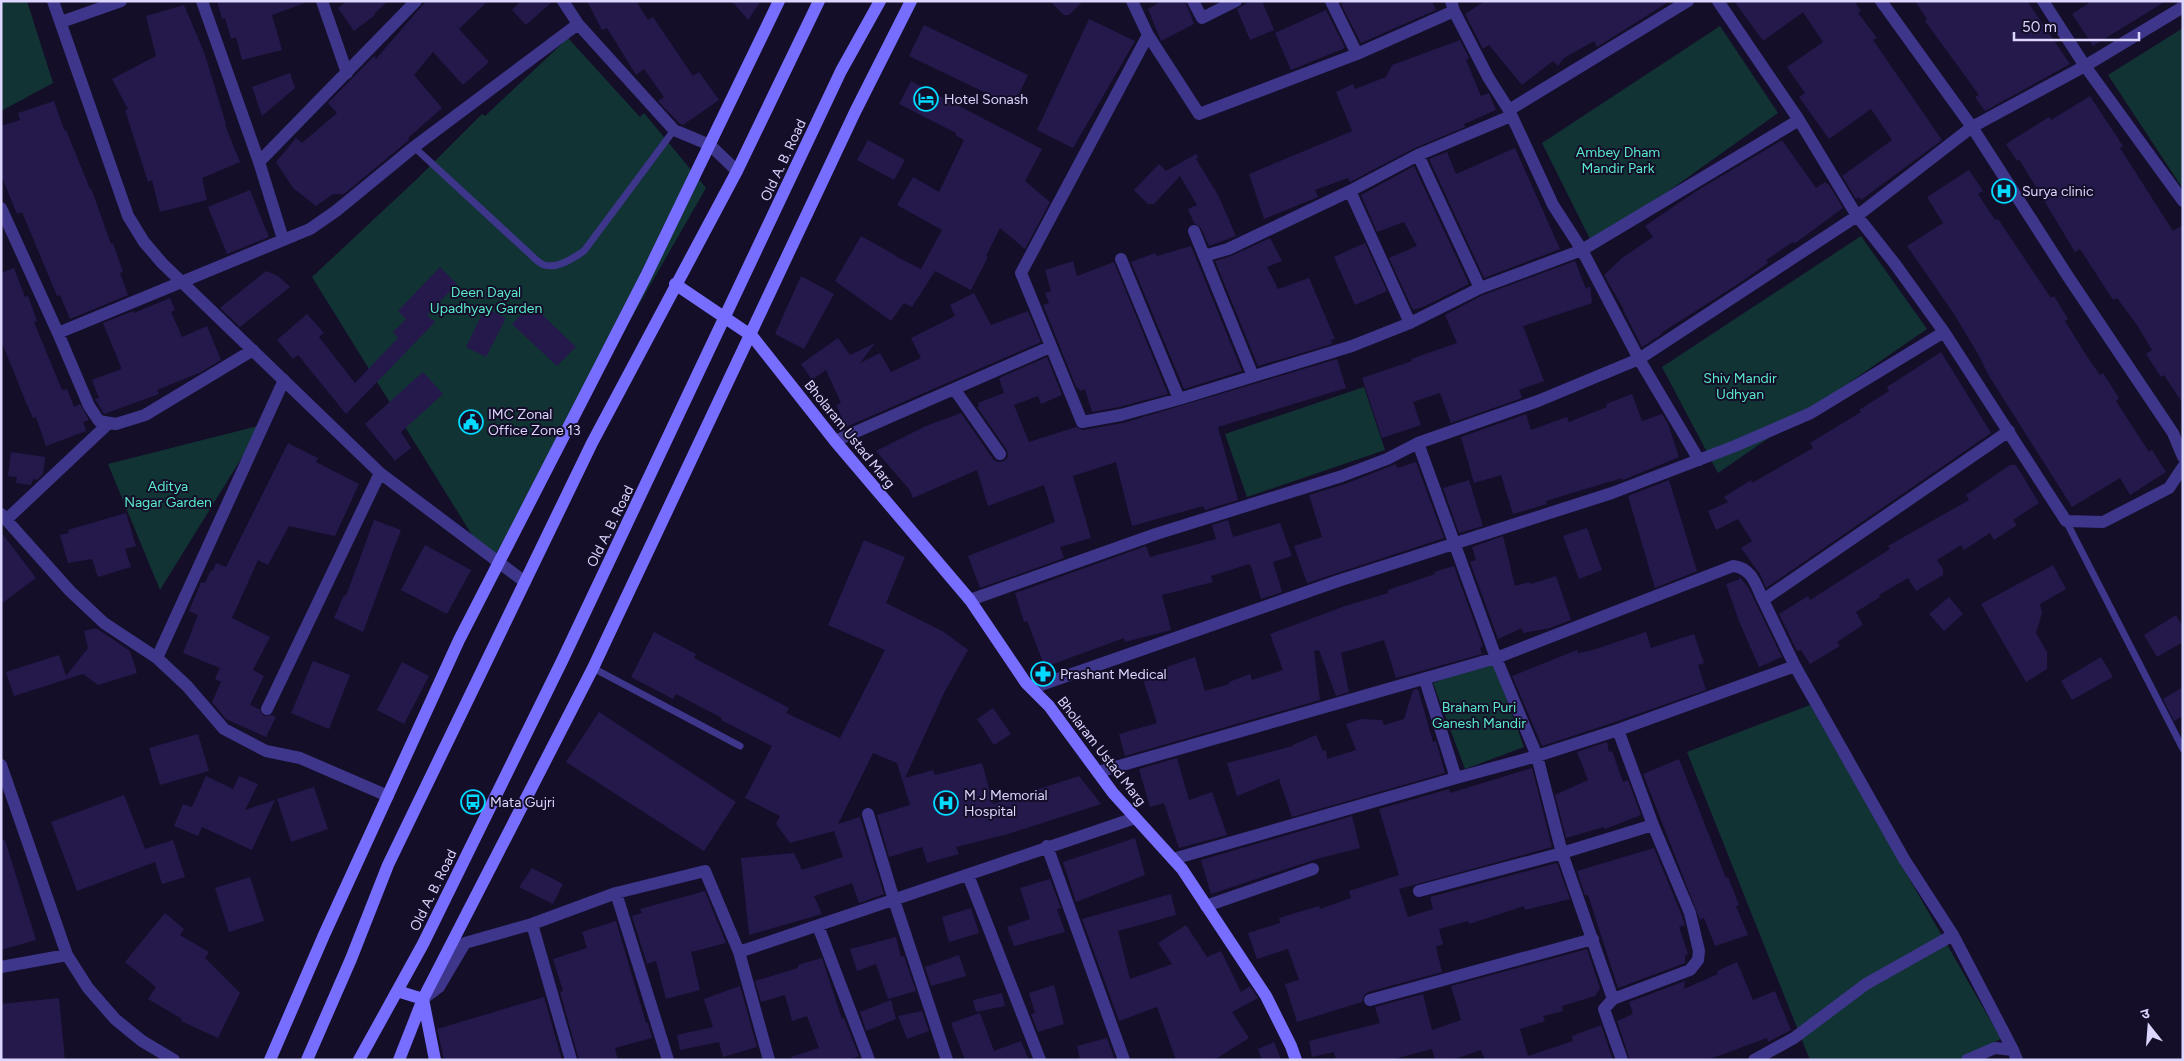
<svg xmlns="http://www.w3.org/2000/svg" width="2184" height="1061" font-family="Figtree,'Noto Sans Devanagari',sans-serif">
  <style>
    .green { fill: #113334 }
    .building { fill: #25194c }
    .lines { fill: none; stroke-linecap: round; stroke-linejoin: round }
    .lane { stroke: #3d368b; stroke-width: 7 }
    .street { stroke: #3d368b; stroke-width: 12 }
    .secondary { stroke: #776dff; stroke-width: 12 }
    .labels { text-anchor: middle; stroke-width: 4; stroke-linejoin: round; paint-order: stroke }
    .poi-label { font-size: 14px; fill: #ddd6ff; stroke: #140e29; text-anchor: start }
    .park-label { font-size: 14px; fill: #59e9ca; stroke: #140e29 }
    .street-label { font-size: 14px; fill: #ddd6ff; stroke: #140e29 }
  </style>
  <rect width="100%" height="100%" fill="#140e29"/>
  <path class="green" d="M1,1H27L53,83L1,111Z
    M1720,26L1778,113L1593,245L1542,143Z
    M2183,28V189L2108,75Z
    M568,38L640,117L644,113L706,188L490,564L312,277L418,178L482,114L485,116Z
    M1861,236L1927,329L1718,473L1662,367Z
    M1364,387L1385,450L1247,497L1225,434Z
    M262,425L160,590L108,464Z
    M1493,661L1524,747L1465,769L1433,683Z
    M1810,705L2001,1039L1957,1060H1810L1687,752Z"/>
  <path class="building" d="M217,1H304L305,3L272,15L282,50L242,60L236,37L231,39L225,18L222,19Z
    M347,1H388L374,14L375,15L354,31L338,8Z
    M426,1H488L459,29L489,62L463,85L433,52L414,75L442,108L408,138L409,140L344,194H333L316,206L293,188L276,162L296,138L302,143L337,113L328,103L374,56L376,59Z
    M521,1H553L526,25L512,10Z
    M587,1H636L648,20L653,17L693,76L699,72L719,100L683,125L679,123L658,101L664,97L644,69L636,75L607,28L602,30Z
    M732,1H761L748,20Z
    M1050,1H1083L1069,15H1064Z
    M1162,1H1185L1194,24L1161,41L1148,9Z
    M1250,1H1262L1274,30L1250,40L1237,9Z
    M1347,1H1432L1436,10L1361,43L1341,4Z
    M1485,1H1670L1597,47L1594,41L1564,58L1558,66L1553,61L1522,85L1489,45L1483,49L1465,14Z
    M1734,1H1854L1861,11L1858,13L1877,38L1873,40L1942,140L1861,200L1859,197L1856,199L1842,176L1892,140L1871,109L1829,139L1799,97L1805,93L1787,67L1823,42L1803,12L1763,41Z
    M1915,1H2027L2070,64L1985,111L1975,97L1979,95L1925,21L1927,19Z
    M2092,1H2166L2093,46L2072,14Z
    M184,5L204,52L226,124L225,125L240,162L202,178L207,200L160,212L152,180L148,182L125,110L128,109L112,79L156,56L146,16Z
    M1326,10L1345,48L1291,70L1275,33Z
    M1089,19L1135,41L1073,148L1037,130Z
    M924,25L1028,75L1013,106L909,56Z
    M1460,40L1469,58L1466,60L1481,96L1489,93L1496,110L1464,124L1465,127L1415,148L1350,182L1348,178L1315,190L1318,197L1264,219L1249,174L1352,131L1336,92L1353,84L1355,89L1386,77L1392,65Z
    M290,73L295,88L262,116L252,87Z
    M911,81L1042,149L1025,181L1050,202L1025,249L1000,228L986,256L988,257L971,290L935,271L912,307L904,303L891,321L835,281L861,236L895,255V256L921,269L942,230L897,205L913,177L939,192L964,140L955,135L956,133L899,104Z
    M2090,96L2123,146L2120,148L2173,231L2183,225V404L2164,375L2161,377L2146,354L2152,350L2137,325L2117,298L2113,300L2080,249L2075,252L2019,159L2017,161L2006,144L2049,117L2051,120Z
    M54,101L64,130H66L90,189L91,188L111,244L113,243L123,272L120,273L128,295L70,319L60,295L57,296L22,212L17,214L1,175V126L20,120L18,113Z
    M868,140L905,160L894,180L857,160Z
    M1782,140L1816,188L1825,182L1829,185L1843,208L1794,244L1793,242L1766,260L1768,263L1738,284L1661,333L1662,334L1642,347L1623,310H1624L1604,275L1622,258L1653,237L1645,226L1698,190Z
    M1515,148L1560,249L1484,278L1429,159L1447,152L1456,174Z
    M1196,154L1198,157L1196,159L1218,195L1236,236L1209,246L1201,228L1194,223L1188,209L1197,205L1180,176L1154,204H1148L1134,190L1159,164L1166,171Z
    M1414,166L1469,284L1425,306L1413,310L1389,258L1417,246L1404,222L1377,232L1361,195Z
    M1969,170L1983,191L1978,194L1995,220L1998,219L2051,298L2054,296L2068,319L2065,321L2086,355L2100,375L2103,373L2119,398L2116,401L2149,452L2152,450L2166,472L2130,495L2120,478L2072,507L1989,376L1978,354L1954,314L1907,246L1943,223L1927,197Z
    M250,190L269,237L227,254L208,207Z
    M1270,238L1282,261L1267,267L1278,289L1309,278L1335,339L1331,340L1332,344L1258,366L1215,261L1231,256Z
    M1365,243L1387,291L1355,305L1334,257Z
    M1191,246L1242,371L1184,389L1131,262L1155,253L1157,256Z
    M1073,261L1077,276L1114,262L1168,394L1119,407L1092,412L1085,389L1080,391L1079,388L1077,389L1043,305L1049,303L1045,293L1051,291L1045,270Z
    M1575,261L1586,289L1590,286L1592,303L1523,326L1544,381L1519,390L1522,398L1451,423L1440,393L1413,402L1421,425L1382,438L1362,378L1412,361L1411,359L1457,343L1445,315L1483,295Z
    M440,267L457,284L427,315L435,322L346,414L298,355L293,359L277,340L307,314L324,333L319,337L355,383L398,338L393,332L406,319L398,311Z
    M14,268L25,297L28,296L37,321L34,322L62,390L67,389L74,407L80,404L89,420L83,422L86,431L46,446L36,417L33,418L25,400L1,340V273Z
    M266,271L278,276L290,287L240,327L220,308Z
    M801,276L834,294L804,349L775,334Z
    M974,293L991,325L1028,311L1041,342L846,427L836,405L841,403L826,370L812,380L801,364L838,338L850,355L875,343L860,363L880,353L891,372L921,358L911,338L955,316L950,305Z
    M170,298L175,310L171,312L182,337L207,326L221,360L199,373L157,390L159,394L104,414L95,399L99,398L92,380L121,369V367L103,323L133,311L134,313Z
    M531,304L576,347L557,366L512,324Z
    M485,308L506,318L486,357L466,347Z
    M1941,352L1991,433L1766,588L1760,574L1741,548L1752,541L1738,519L1716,530L1708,511L1728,502L1724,497L1751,480L1752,483L1813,448L1810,443L1861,412L1859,410L1889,391L1887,387Z
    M1047,357L1062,395L1041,404L1038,396L1014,405L1029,442L1076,427L1083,430L1123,423L1337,359L1346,388L1218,427L1238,500L1205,510L1203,506L1132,526L1116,462L1073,476L1091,538L1060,547L1064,558L980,588L968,556L1055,522L1044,485L988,506L977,470L913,498L909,489L876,451L926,426L961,413L993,459L997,462L1004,461L1008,457L1007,450L977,407L979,406L978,403L1004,393L999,378Z
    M423,372L443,394L401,432L411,448L395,461L365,424Z
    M1632,394L1642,421L1662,414L1668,424L1679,457L1623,480L1622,478L1546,501L1547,504L1513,514L1501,475L1474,483L1461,437L1526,414L1531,430L1567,417L1569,422L1607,407L1606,404Z
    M288,443L318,458L316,462L359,484L335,536L289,526L268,565L258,560L232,618L270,637L253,670L264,676L250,705L259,709L264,716L272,715L276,717L266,737L226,719L212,702L221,682L215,679L220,668L183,653L198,615L189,611L201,582L205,583L211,570L213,571L216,563L226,567Z
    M11,452L45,457L43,474L37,480L33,479L31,485L16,483L17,477L8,476Z
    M1416,462L1444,538L1307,583L1294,546L1322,537L1309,495L1345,484L1396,464L1397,468Z
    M2010,465H2016L2039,503L2013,520L2017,525L1994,540L1990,533L1964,550L1961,545L1937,560L1943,569V575L1916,591L1908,578L1879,595L1880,597L1856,612L1863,625L1837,642L1840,646L1810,664L1801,650L1797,651L1779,614L1808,596L1810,600L1890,549L1888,546L1969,500L1966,495Z
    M1469,480L1483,526L1459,533L1443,488Z
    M1669,480L1697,571L1655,588L1628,496Z
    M126,513L136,546L125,549L131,567L98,577L92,559L68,563L60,535L69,533L68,530Z
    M374,520L401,530L363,632L334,618L344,595L346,596Z
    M1228,520L1233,537L1280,523L1292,556L1273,562L1282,592L1261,599L1251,566L1249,564L1211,576L1213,582L1162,595L1171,630L1125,642L1124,638L1045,667L1027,621L1024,622L1015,593L1146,546L1150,557L1216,539L1212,525Z
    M1587,528L1602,570L1579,579L1563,536Z
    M1,532L36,578L1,604Z
    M1503,536L1515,586L1530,582L1531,584L1556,576L1571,620L1550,628L1523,633L1522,628L1498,639L1470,562L1476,560L1472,547Z
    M864,540L905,557L886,603L944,632L968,650L945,691L905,778L933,770L935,775L982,763L993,804L1079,776L1101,804L1008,834L956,847L959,854L927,863L922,847L889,857L877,815L910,805L897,763L873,753L838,824L860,817L884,894L859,903L852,883L814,896L822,914L749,935L741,858L794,853L802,870L843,857L834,831L790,843L776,824L780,816L745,798L772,746L721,720L722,718L676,694L673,699L631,677L654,632L696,654L694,658L789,708L786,713L840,738L885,650L828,625Z
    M425,545L471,570L447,614L401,590Z
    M2053,565L2066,589L2040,604L2042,613L2036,633L2047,652V669L2026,682L1981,604Z
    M1454,566L1483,646L1480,648L1482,654L1396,678L1384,640L1341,653L1349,692L1336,696L1319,650L1314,651L1320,700L1125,756L1119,734L1157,723L1142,676L1195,657L1205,691L1229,684V682L1250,674L1252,680L1283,670L1270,634L1345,606L1388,593V590L1435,574L1434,572Z
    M1739,576L1748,587L1782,657L1759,667L1739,621L1726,584L1740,579Z
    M1949,597L1963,614L1944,631L1929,614Z
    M2176,615L2183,627V642L2157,657L2144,635Z
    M96,628L130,651L137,673L98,685L83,674L14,696L6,672L59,655L66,676L88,648L84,631Z
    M1646,632L1651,648L1694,634L1704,663L1698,665L1706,690L1615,722L1542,746L1512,676L1577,650L1578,653L1593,650Z
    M2101,657L2113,677L2072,700L2061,681Z
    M313,661L350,675L329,729L291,713Z
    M402,662L429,676L404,724L377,710Z
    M2183,687V716L2174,721L2163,699Z
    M1418,689L1433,742L1436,741L1445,773L1292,817L1279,779L1237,796L1227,763L1293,746V745L1316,735L1323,751L1326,750L1327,759L1356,750L1346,724L1361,719L1382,720L1384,725L1404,719L1413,690Z
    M993,708L1011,734L994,745L977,719Z
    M599,712L736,802L704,851L566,762Z
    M198,734L209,771L160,785L149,748Z
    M1607,742L1609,752L1612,751L1623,782L1628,780L1641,815L1605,829L1604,827L1566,838L1555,795L1588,780L1577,752Z
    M1177,758L1189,800L1212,792L1227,835L1179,848L1164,803L1150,807L1139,769Z
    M1679,759L1726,878L1728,877L1739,905L1736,906L1748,935L1715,946L1704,918L1700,920L1643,774Z
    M1532,768L1552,847L1399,889L1408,917L1433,909L1430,897L1557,863L1570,899L1525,910L1524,906L1469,924L1468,921L1439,929L1443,944L1436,947L1442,972L1368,992L1364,995L1362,1002L1297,1022L1285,984L1299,980L1288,949L1257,959L1248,933L1280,923L1279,918L1319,906L1320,909L1351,898L1349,891L1399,875L1379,809L1449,789L1450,793Z
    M206,776L233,789L239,776L258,784L245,810L275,800L252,850L202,827L198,836L174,826L183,804L192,807Z
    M314,787L328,829L291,842L277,799Z
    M124,795L145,849L173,840L185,877L162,884L155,862L77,891L51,822Z
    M1352,816L1360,848L1320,858L1211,894L1201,860Z
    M1135,838L1145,875L1076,902L1063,862Z
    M5,840L36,940L1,950V841Z
    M1654,848L1682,916L1685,925L1679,927L1688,954L1685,955V963L1618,988L1588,895H1585L1577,871Z
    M532,868L563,884L553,904L519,887Z
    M250,877L264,921L229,932L215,888Z
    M1050,879L1061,908L1057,909L1065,932L1014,946L1007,927L1030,919L1020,888Z
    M705,891L726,943L691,952L700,990L666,999L656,961L647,964L632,916L642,913L640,909Z
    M1171,894L1176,915L1118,931L1130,979L1172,964L1158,943L1186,925L1207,957L1221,951L1241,992L1250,986L1258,998L1232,1012L1249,1038L1214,1060H1176L1157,1007L1119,1021L1082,919Z
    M971,908L979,933L949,942L942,917Z
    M165,913L184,929L180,935L209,952L205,958L240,993L218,1038L181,1021L182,1019L148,999L156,987L125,962Z
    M616,921L646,1023H648L652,1038L615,1048L618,1060H579L560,992L563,991L553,959L587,948L582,932Z
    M896,937L901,957L904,956L916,991L888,999L876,964L857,971L850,949Z
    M1587,949L1600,988L1595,996L1562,1006L1563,1011L1543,1016L1545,1021L1520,1029L1528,1056L1573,1041L1572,1036L1601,1025L1613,1060H1485L1481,1050L1452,1060H1435L1432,1049L1390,1060H1336L1334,1052L1312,1057L1309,1041L1380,1023L1375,1007L1423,994L1432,1030L1461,1020L1451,986Z
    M959,955L966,976L931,986L925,967Z
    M822,958L842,1019L844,1018L859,1056L848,1060H792L791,1057L819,1048L807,1016L792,1021L785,995L761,1002L755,981L798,968V965Z
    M1737,962L1753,1000L1775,991L1791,1030L1768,1042L1767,1038L1707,1060H1630L1617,1021L1633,1014L1629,1002L1685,981L1684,989L1718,974L1717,971Z
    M1054,985L1064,1024L1038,1032L1031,1014L1035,1013L1029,993Z
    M740,986L757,1047L723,1057L719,1042L680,1050L677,1035L713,1027L704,999Z
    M1002,993L1005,1006L976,1012L973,1000Z
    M544,997L562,1060H444L437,1029Z
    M59,998L65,1060H1V1004Z
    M891,1000L896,1019L866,1031L860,1012Z
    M922,1011L929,1031L907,1039L898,1016Z
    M980,1013L994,1051L1021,1041L1029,1060H965L951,1023Z
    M1107,1038L1115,1060H1080L1077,1046Z
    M1274,1042L1281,1060H1262L1258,1049Z"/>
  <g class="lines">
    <path class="lane" d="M414,147L531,255C534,258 539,263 544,265C558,269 573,258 584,251L674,130
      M2066,521L2183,749
      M593,668L740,746"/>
    <path class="street" d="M53,1L128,216L144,242L162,263L380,473L525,582
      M202,1L259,162L283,239
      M322,1L347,73
      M563,1L578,24L674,130L710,145L737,171
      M1132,1L1148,35L1199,114L1357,54L1454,11
      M1193,1L1202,18L1236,1
      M1331,1L1357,54
      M1451,1L1454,11L1488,77L1509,110L1553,205L1582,250L1639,359L1699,460
      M1718,1L1799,120L1857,216L1895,264L1944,332L2066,521L2103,522L2169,488L2183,467
      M2043,1L2085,66L2183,7
      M61,22L121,1
      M1148,35L1021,273L1082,422L1121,415L1179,399L1352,346L1410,323L1480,288L1582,250L1799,120
      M1509,110L1688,1
      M1418,155L1480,288
      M259,162L416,1
      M1350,191L1410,323
      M2183,201L2085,66L1972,127L2069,278L2173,433L2183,457
      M1,208L58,333L89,406L99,421L116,424L145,415L253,350
      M1194,231L1253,376
      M1204,256L1228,249L1350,191L1418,155L1511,116
      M1121,259L1179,399
      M58,333L310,229L336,211L414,147L578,24
      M955,390L1000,454
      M835,441L1050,347
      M1418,443L1496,658L1537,756L1618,730L1795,666L1763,600
      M1,514L70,591L104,623L157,658L187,686L224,729L266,751L300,758L388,796
      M6,520L109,423
      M970,600L1156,534L1342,476L1387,459L1418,443L1538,401L1639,359L1857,216L1972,127L1881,1
      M157,658L284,380
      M1795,666L1904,859L1953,935L2013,1050
      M1032,688L1338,581L1612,493L1735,446L1811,413L1944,332
      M267,709L380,473
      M1618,730L1653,825L1690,913L1699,951L1698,960L1690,970L1613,999L1604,1009L1622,1060
      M1,765L67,955L88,988L115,1019L142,1041L174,1060
      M1098,772L1496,658L1733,566C1752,568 1756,585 1763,600L2009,431
      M1456,778L1537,756L1562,853L1613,999
      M868,814L894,900L947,1060
      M1047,846L1124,1060
      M1173,859L1456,778L1425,680
      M968,875L1040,1060
      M1419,891L1562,853L1653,825
      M616,893L668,1060
      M1206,906L1313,869
      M532,924L571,1060
      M818,926L869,1060
      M739,952L1135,818
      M1,967L67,955
      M423,999L439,987L465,943L532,924L616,893L705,871L739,952L769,1060
      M1370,1000L1593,939
      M1754,1060L1794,1038L1866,984L1953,935
      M1967,1060L1995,1048L2013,1050L2017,1060"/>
    <path class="secondary" d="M675,284L752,336L835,441L970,600L1026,683L1049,706L1113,793L1182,869L1266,996L1291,1046L1296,1060
      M397,991L423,999L435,1060
      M270,1060L324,935L459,640L646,276L779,1
      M307,1060L351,959L388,865L592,443L737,171L819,1
      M359,1060L423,944L562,661L841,71L880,1
      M399,1060L423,999L593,668L855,112L911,1"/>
  </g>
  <defs>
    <g id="hotel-ring" transform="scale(1.25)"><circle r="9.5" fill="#140e29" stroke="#02dbff" stroke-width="1.5"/><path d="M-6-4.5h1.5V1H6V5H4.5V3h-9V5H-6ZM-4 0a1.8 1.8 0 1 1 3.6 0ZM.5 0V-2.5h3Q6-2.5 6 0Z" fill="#02dbff"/></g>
    <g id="hospital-ring" transform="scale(1.25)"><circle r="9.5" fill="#140e29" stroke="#02dbff" stroke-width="1.5"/><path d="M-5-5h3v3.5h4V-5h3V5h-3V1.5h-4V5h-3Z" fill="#02dbff"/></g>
    <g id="civic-ring" transform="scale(1.25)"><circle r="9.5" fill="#140e29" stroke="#02dbff" stroke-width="1.5"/><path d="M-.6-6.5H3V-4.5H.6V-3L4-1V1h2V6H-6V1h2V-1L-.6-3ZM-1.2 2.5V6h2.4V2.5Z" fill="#02dbff"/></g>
    <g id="pharmacy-ring" transform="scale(1.25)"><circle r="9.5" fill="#140e29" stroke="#02dbff" stroke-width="1.5"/><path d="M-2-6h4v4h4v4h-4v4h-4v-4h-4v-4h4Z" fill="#02dbff"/></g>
    <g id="bus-ring" transform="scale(1.25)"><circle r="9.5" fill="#140e29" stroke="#02dbff" stroke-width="1.5"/><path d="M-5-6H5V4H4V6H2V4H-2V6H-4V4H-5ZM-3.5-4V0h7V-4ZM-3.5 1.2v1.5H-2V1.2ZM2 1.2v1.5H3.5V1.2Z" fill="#02dbff"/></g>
  </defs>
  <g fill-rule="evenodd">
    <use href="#hotel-ring" x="926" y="99"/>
    <use href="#hospital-ring" x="2004" y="191"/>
    <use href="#civic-ring" x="471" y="422"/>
    <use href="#pharmacy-ring" x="1043" y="674"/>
    <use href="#bus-ring" x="473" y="802"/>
    <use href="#hospital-ring" x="946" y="803"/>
  </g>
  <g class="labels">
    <g class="poi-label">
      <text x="944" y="104">Hotel Sonash</text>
      <text x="2022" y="196">Surya clinic</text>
      <text x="488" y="419">IMC Zonal<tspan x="488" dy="16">Office Zone 13</tspan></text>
      <text x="1060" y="679">Prashant Medical</text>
      <text x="964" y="800">M J Memorial<tspan x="964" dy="16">Hospital</tspan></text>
      <text x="490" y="807">Mata Gujri</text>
    </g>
    <g class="park-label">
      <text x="1618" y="157">Ambey Dham<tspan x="1618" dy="16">Mandir Park</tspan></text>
      <text x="486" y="297">Deen Dayal<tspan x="486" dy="16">Upadhyay Garden</tspan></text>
      <text x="1740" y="383">Shiv Mandir<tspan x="1740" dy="16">Udhyan</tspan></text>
      <text x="168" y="491">Aditya<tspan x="168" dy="16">Nagar Garden</tspan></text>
      <text x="1479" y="712">Braham Puri<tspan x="1479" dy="16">Ganesh Mandir</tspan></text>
    </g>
    <g class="street-label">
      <text transform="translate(783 160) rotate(-65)" y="5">Old A. B. Road</text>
      <text transform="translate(850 434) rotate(51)" y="5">Bholaram Ustad Marg</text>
      <text transform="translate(610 526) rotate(-64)" y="5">Old A. B. Road</text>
      <text transform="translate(1102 751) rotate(52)" y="5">Bholaram Ustad Marg</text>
      <text transform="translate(433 890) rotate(-64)" y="5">Old A. B. Road</text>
    </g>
  </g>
  <rect width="2184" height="1061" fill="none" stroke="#ddd6ff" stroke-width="5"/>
  <g transform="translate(2149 1026) rotate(343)" stroke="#140e29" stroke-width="4" paint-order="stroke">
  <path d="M0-4L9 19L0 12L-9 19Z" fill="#ddd6ff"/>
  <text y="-8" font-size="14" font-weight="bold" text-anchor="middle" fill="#ddd6ff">उ</text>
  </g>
  <path d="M2014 32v8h125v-8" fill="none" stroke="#ddd6ff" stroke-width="2.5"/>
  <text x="2022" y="32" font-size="15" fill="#ddd6ff" stroke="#140e29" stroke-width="4" paint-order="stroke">50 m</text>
</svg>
